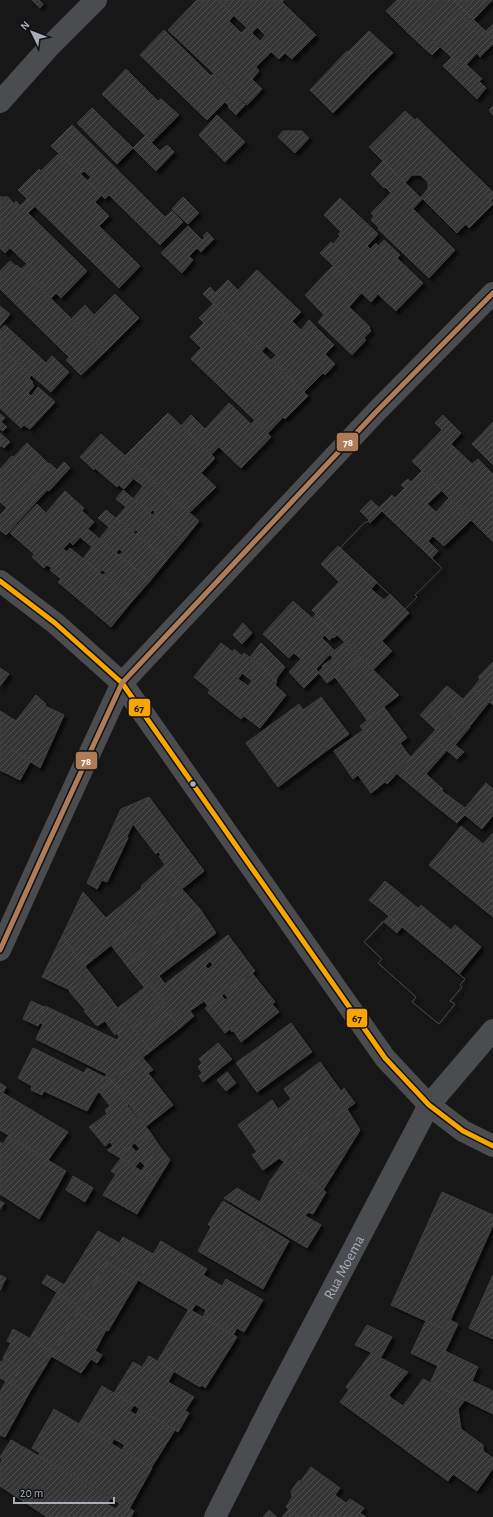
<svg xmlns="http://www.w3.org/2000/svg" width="493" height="1517" font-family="'Alegreya Sans',sans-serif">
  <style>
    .building { fill: url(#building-hatch); stroke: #3f4043; fill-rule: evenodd; filter: url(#shadow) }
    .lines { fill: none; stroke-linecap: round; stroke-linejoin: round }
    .minor { stroke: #4b4c50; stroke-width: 22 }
    .tertiary { stroke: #4b4c50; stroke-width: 22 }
    .bus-1-casing { stroke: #111113; stroke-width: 8 }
    .bus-2-casing { stroke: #111113; stroke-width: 8 }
    .bus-1 { stroke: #f7a600; stroke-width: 5 }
    .bus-2 { stroke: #b07c57; stroke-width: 5 }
    .bus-dot { fill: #a8adb8; stroke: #111113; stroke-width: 1.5 }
    .labels { text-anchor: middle; stroke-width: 3.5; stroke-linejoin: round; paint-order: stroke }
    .street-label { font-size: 15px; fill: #a8adb8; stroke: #111113 }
    .line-badge { stroke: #111113; stroke-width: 1.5 }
    .badge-label { font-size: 11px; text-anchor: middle; font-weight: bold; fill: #fff }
    .pale-badge-label { font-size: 11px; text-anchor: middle; font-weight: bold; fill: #111 }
  </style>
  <defs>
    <pattern id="building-hatch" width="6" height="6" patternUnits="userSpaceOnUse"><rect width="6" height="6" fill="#353536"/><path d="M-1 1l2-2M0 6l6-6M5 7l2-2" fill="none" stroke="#4f5051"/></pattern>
    <filter id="shadow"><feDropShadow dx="3.5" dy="3.5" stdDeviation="1" flood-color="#0009"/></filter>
  </defs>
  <rect width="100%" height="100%" fill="#171717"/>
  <path class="building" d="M32,0H39L43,4L40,8Z
    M197,0H218L234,15L229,21L241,33L247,28L271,52L256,67L259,71L252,79L262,89L247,105L168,30Z
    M218,0H284L282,2L316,35L292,59L285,53L279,59L260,41L265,35L257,27L252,33Z
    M397,0H444L410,35L386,11Z
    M444,0H454L476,22L473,26L459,13L433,40L441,46L432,55L410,35Z
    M454,0H492L474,19Z
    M459,13L473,26L476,22L493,38V44L480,57L477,53L463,68L433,40Z
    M493,24V38L486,31Z
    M164,30L211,76L213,74L245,105L236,115L228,107L229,106L225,102L207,120L140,55Z
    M369,31L393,53L371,74L348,52Z
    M347,51L371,74L333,113L310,90Z
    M452,57L463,68L466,64L482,79L479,81L486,88L477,99L443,66Z
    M126,69L158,101L161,99L179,115L152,142L102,94Z
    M493,106V115L489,110Z
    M92,108L133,148L117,164L77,123Z
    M405,111L415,120L417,118L493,192V198L491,200L493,204L469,228L466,224L457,233L421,197L428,189V182L420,175H412L405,183L369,147Z
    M217,115L245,142L225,162L199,135Z
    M72,125L165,217L172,211L183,222L160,245L109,195L105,199L87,181L91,177L84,171L80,174L51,146Z
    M283,131H302L309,138L295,153L278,137Z
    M145,136L160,151L167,145L174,152L156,171L133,148Z
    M59,153L102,195L95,202L109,216L99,226L140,266L119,288L18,190L39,169L41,171Z
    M383,161L422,199L413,209L455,250L429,278L378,229L379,228L371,220L374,216L371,213L391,193L385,187L384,188L371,174Z
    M0,197H8L14,204L16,201L20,206L27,199L35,206L28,213L87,271L61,298L56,293L51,298L21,269L27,264L10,248L5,253L0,248Z
    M183,197L199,213L188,224L172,209Z
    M340,198L378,234L367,246L370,249L376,243L378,246L384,240L400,255L397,258L423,283L396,311L378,294L371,302L320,253L331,242L333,244L340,236L338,234L341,232L324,215Z
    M188,226L202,240L205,238L203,236L207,232L214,239L201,252L197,248L189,256L193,260L182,273L161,253Z
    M10,261L16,266L17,265L105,352L81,375L66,360L69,357L0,289V271Z
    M333,266L361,293L349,307L370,327L369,328L371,331L364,338L366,340L352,355L318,322L324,315L305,295Z
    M257,270L301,312L292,321L301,330L309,320L334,345L325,354L335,364L325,375L323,373L304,392L271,360L276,355L266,346L262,351L203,294L210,287L215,293L228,280L238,290Z
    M115,294L139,318L105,352L72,318L85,305L94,315Z
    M213,304L308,396L285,419L283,417L268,433L191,359L201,348L190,337L204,323L199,318Z
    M0,306L10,314L0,326Z
    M5,325L46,363L52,356L69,372L51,392L0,348V330Z
    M0,348L17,362L0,381Z
    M17,362L32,375L29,378L33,382L32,383L34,386L28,393L31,396L38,387L55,402L30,429L24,425L21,428L0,408V381Z
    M229,403L251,424L255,420L271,437L241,468L219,447L211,455L181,426L191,415L205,429Z
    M168,413L215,458L201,473L216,487L189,513L125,456Z
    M0,414L5,418L1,422L7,427L3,431L0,429Z
    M443,415L461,433L451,444L472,464L478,459L493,474V542L412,461L442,430L435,423Z
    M493,422V465L472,444Z
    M0,433L10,442L4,448L1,445L0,447Z
    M101,434L141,470L124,489L119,485L117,487L95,468L94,470L80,457Z
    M27,443L48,463L7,508L0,502V469L12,456L14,457Z
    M64,462L70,468L49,491L47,490L6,535L0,530V515L49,463L57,470Z
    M141,470L199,521L183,541L153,516L155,512L153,510L150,513L133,499L143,486L134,479Z
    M422,471L441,491L427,504L436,512L449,498L471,520L444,546L433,536L428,541L438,551L432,558L379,508L392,495L395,498L405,488L401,485L408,479L411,482Z
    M123,490L183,541L167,560L136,534L138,532L136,530L133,533L116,518L126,507L116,499Z
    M65,491L84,508L82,511L94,522L73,545L70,542L63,549L67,552L52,568L47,565L44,568L32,557L34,554L10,533L37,504L46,513Z
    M371,500L442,568L415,595L417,597L405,609L340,548L365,522L366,523L369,520L360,511Z
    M106,510L167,560L150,581L119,555L123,552L119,549L116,553L99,539L109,527L98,518Z
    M382,511L442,568L415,595L417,597L405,609L340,548L365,522L366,523L368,521L370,523Z
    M88,529L150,581L133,600L103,575L106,572L102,570L99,572L83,559L92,547L80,537Z
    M338,546L377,582L371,589L384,600L390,594L409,613L382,641L392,651L373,670L312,610L339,582L321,564Z
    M70,548L133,600L111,627L58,582L61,579L50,570Z
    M293,601L312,618L316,614L337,635L334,638L333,637L329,640L325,635L322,638L334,650L316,669L319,673L304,688L289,672L301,659L294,653L289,658L263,634Z
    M243,623L252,633L242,644L233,635Z
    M345,642L361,658L327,683L318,672L323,667L322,666L333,658L330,654Z
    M221,643L233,652L234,649L242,656L244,653L271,674L269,676L277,682L275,685L286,695L260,728L244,716L241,719L208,693L210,690L194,677ZM242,673L252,681L248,686L238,679Z
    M261,643L285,667L276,679H277L276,681L269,676L271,674L250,657Z
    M361,658L399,695L367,720L335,677Z
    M493,662V705L473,688L480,679L478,677Z
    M0,668L9,674L0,686Z
    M447,686L463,699L436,730L420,715Z
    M473,688L489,702L469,727L451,712Z
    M36,695L46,704L45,706L64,715L40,768L0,742V711L16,721Z
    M321,697L349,734L278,787L246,743L299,704L303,710Z
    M384,707L407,738L400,743L411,758L387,784L385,782L371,793L358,775L353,779L334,751L363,730L360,726Z
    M451,712L470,727L455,745L464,752L457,759L430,736Z
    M430,736L447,750L426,774L443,789L432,803L396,773Z
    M0,742L30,762L20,780L0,770Z
    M486,783L493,789V815L482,829L465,815L457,823L432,803L442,791L465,808Z
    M149,797L204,871L183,888L165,865L159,856L161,855L158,852L156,854L133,824L127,836L128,838L107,882L102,880L97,889L87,883L121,809Z
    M461,826L493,852V917L429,865Z
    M493,833V852L483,844Z
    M165,865L183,888L85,966L62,936L83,892L106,918L142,888L141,886Z
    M385,881L418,908L404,928L369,900Z
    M182,889L200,909L127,966L111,945Z
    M421,905L451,930L455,925L481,947L459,974L404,928L410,921L409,920Z
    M200,909L216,933L144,987L127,966Z
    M389,916L465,979L460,985L462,987L450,1001L455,1004L439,1024L412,1002L416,997L378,963L382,959L364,942Z
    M383,921L397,933L402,927L404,928L465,979L460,985L462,987L450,1001L455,1004L439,1024L412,1002L416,997L378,963L382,959L364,942Z
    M228,935L255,971L208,1006L204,1001L190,1011L194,1016L180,1028L168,1013L140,1036L133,1028L165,1003L149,984L159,976L165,984ZM210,961L213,965L208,969L205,966Z
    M62,936L90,973L70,990L42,977Z
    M90,973L107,994L86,1011L69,991Z
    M252,973L275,1002L272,1004L279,1012L241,1042L233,1030L232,1032L230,1029L225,1033L205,1008L221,995L225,1000L228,998L224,993Z
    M149,984L165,1003L133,1028L118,1008Z
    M107,994L129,1023L115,1035L105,1021L97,1026L84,1011Z
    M31,1001L44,1007L37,1022H40L38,1026L23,1019Z
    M45,1006L117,1040L119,1037L117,1033L129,1023L151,1051L112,1081L105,1077L107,1074L36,1039L43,1024L37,1022Z
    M168,1013L180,1028L151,1051L140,1036Z
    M291,1023L312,1052L257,1092L236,1063Z
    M218,1043L232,1059L203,1082L199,1076L202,1073L198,1067L202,1063L199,1059Z
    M33,1048L84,1073L87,1068L112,1081L98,1090L100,1093L98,1092L87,1111L44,1091L42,1095L31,1090L32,1086L18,1078Z
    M142,1057L153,1070L148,1073L173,1105L145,1127L112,1081Z
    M320,1062L341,1091L344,1088L355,1103L263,1170L252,1155L257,1152L238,1125L272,1100L278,1109L291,1099L284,1089Z
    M227,1072L236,1083L226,1091L217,1080Z
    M112,1081L129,1103L127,1105L138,1119L139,1118L150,1132L117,1156L107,1150L113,1146L110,1142L105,1146L89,1127L107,1114L105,1110L110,1106L98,1090Z
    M0,1083L6,1087L3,1093L68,1132L48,1160L0,1130Z
    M347,1109L360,1130L323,1190L279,1158Z
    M150,1132L160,1147L145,1166L140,1161L135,1167L117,1156L131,1146L136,1152L140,1149L135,1143Z
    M8,1136L66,1171L39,1219L0,1194V1142L3,1144Z
    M160,1147L170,1160L157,1181L141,1171Z
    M121,1158L157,1181L137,1214L103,1195L116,1174L111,1171Z
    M284,1162L326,1192L313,1214L308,1212L305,1216L321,1225L307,1248L224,1198L237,1188L260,1202L270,1181Z
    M73,1176L93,1188L85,1202L66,1190Z
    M442,1192L493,1215V1225L446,1330L391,1305Z
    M0,1201L4,1203L0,1209Z
    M223,1201L266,1227L258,1241L265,1245L263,1248L280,1257L263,1289L198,1251L211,1227L208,1224Z
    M266,1227L289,1241L280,1257L263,1248L265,1245L258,1241Z
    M98,1231L119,1243L80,1307L42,1283L47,1275L64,1285Z
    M123,1237L153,1254L138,1280L107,1263Z
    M161,1241L207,1269L203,1275L222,1286L226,1279L263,1300L244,1332L237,1328L233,1335L203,1317L206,1310L196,1304L191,1311L138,1280Z
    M107,1263L138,1280L108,1331L77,1313Z
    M0,1275L6,1278L0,1290Z
    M493,1275V1339L469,1328Z
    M57,1292L80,1307L54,1352L30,1338Z
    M189,1309L237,1337L205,1388L202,1385L200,1387L160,1363L161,1362L158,1360Z
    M77,1313L106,1330L95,1351L102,1355L97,1363L91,1359L81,1373L51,1356Z
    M450,1320L458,1324L438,1366L411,1353L426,1321L446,1330Z
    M367,1325L392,1337L381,1357L355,1345Z
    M13,1329L54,1352L29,1393L11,1384L20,1367L3,1358L11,1343L7,1341Z
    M445,1351L478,1367L472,1381L493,1391V1404L489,1412L430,1383Z
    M371,1353L408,1372L389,1395L391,1398L403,1406L423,1379L465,1400L458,1409L461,1429L483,1445V1451L493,1458V1468L477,1491L453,1474L448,1481L340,1402L349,1390L346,1387Z
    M149,1356L174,1371L168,1382L194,1397L185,1411L189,1413L178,1432L114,1393L133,1362L142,1367Z
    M4,1358L20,1367L11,1384L0,1378V1361L2,1362Z
    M6,1381L29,1393L5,1437L0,1435V1392Z
    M102,1386L134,1405L130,1411L136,1415L139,1409L175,1430L151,1468L122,1450L125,1445L114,1439L111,1444L79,1424Z
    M493,1404V1414L489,1412Z
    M54,1409L152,1468L129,1509L38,1456L40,1453L32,1448Z
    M11,1440L111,1497L107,1504L116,1509L120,1503L134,1511L131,1517H47L0,1486V1464L2,1460L0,1457Z
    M311,1467L340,1488L335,1495L346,1503L350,1499L364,1508L360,1513L366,1517H299L286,1507L292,1497L291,1491L299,1480L300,1482Z
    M289,1509L299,1517H282Z
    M269,1510L277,1517H263Z"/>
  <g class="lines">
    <g class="minor">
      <path d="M0,102L50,46L96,0"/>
      <path d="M0,950L46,848L122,683L375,413L493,293"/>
      <path id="s1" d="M215,1517L271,1406L429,1105L493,1030"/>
    </g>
    <path class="tertiary" d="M0,581L55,623L122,683L385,1058L429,1105L463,1131L493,1146"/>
    <g class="bus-1-casing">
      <path id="bus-1" d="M0,581L55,623L122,683L385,1058L429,1105L463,1131L493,1146"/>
    </g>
    <g class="bus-2-casing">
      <path id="bus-2" d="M0,950L46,848L122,683L375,413L493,293"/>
    </g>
    <use href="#bus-1" class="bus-1"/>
    <use href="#bus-2" class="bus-2"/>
  </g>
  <circle class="bus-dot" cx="193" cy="784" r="3.5"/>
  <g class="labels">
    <g class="street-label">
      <text dy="5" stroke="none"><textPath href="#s1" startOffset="281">Rua Moema</textPath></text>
    </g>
  </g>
  <g class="line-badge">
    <rect x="336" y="432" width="23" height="20" rx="4" fill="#b07c57"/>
    <rect x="128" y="698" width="23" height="19" rx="4" fill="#f7a600"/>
    <rect x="75" y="751" width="23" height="19" rx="4" fill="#b07c57"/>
    <rect x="346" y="1008" width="22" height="20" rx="4" fill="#f7a600"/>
  </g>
  <g class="badge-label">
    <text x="348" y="446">78</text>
    <text x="86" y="765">78</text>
  </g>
  <g class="pale-badge-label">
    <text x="139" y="712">67</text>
    <text x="357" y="1022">67</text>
  </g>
  <g transform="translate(32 32) rotate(313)" stroke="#111113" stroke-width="3" paint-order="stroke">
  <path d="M0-3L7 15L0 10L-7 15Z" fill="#a8adb8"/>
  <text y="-6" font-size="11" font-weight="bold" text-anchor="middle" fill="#a8adb8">N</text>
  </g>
  <path d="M14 1497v6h100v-6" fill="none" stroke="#a8adb8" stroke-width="2"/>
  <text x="20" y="1497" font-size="12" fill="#a8adb8" stroke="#111113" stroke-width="3" paint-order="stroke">20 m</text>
</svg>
